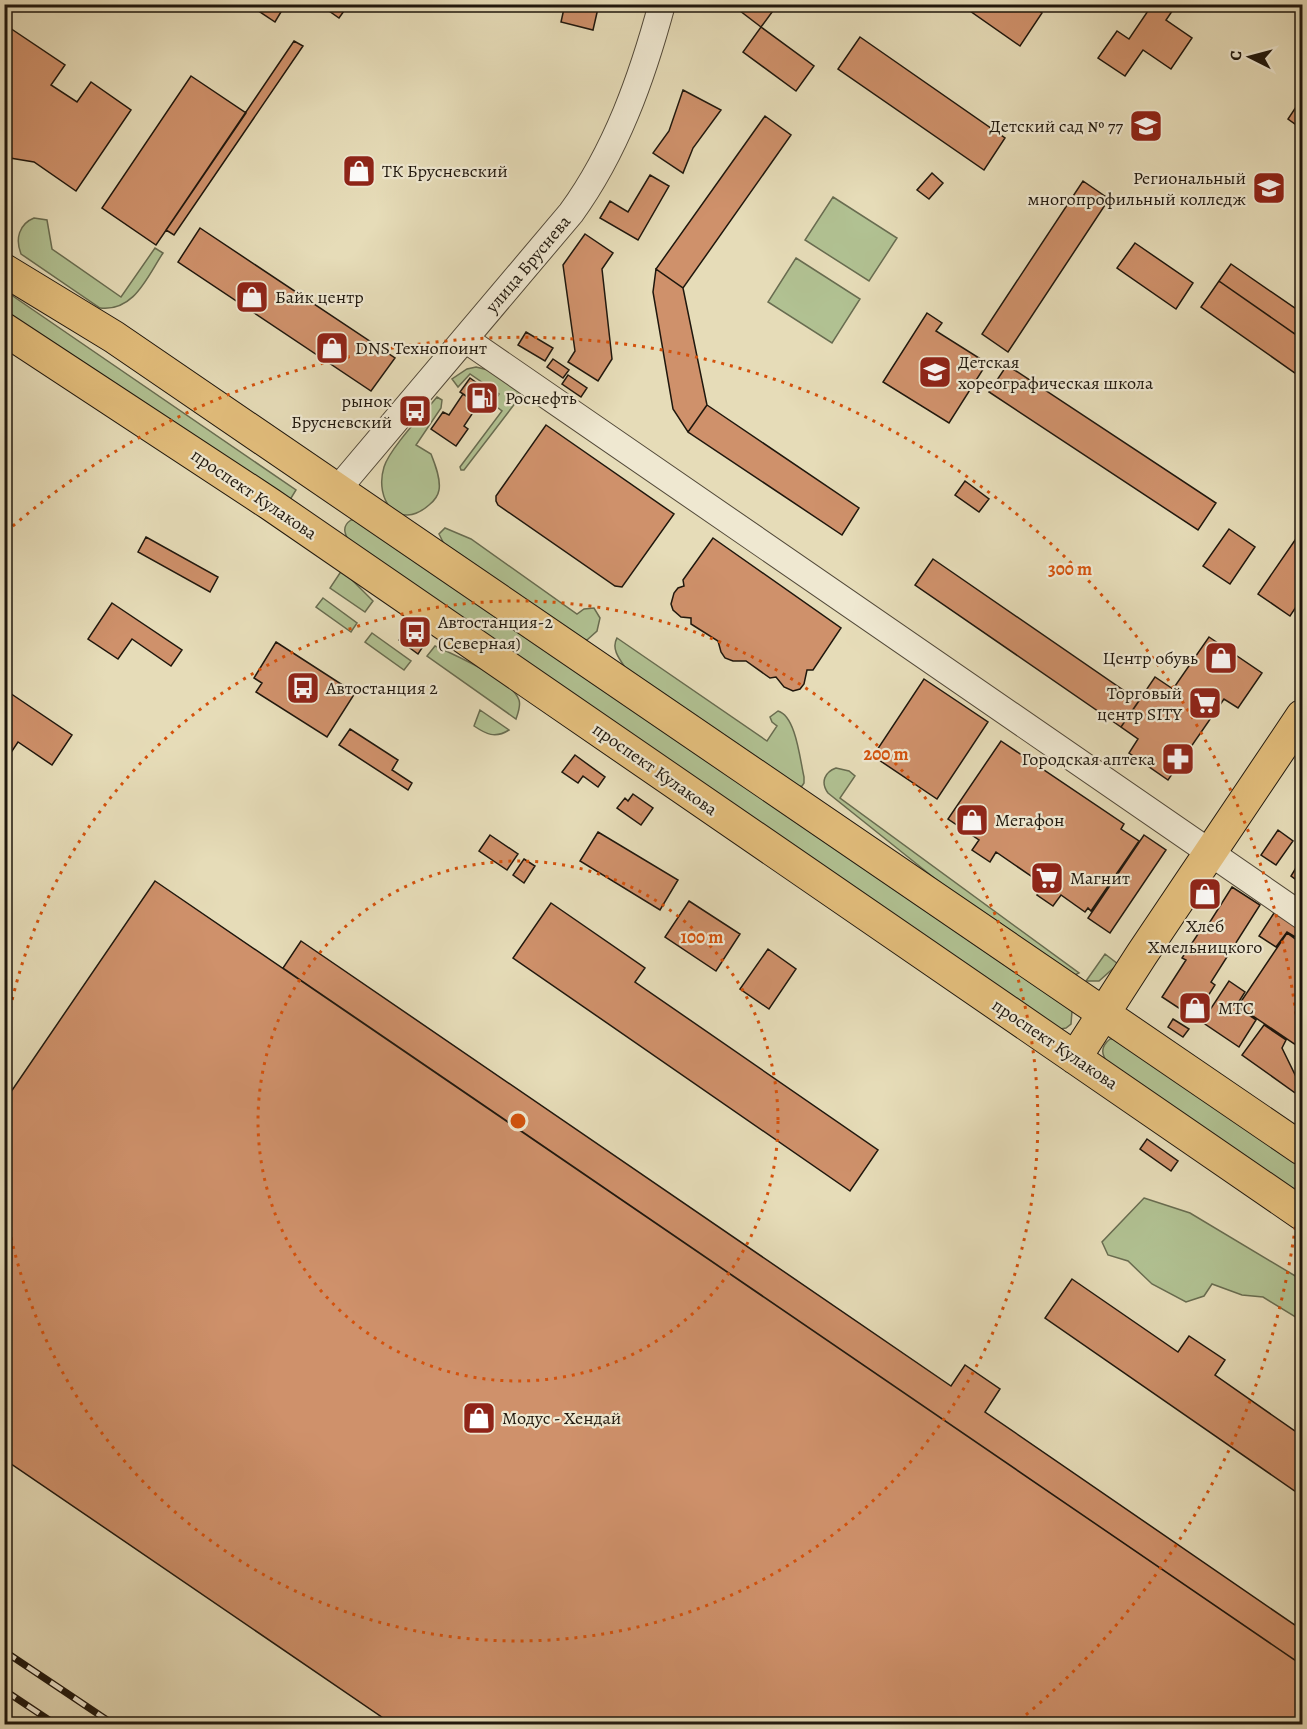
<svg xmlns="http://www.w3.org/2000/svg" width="1307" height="1729" font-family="Alegreya,serif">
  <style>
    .green { fill: #b1c192; stroke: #686c50; stroke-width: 1.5 }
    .building { fill: #cf916b; stroke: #1f170d; stroke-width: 1.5 }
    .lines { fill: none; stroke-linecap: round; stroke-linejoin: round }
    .minor-casing { stroke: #514838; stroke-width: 28 }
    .major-casing { stroke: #1f170d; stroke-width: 34 }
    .minor { stroke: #efe8d1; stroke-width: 26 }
    .major { stroke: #e3be7c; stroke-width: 32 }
    .rail-casing { stroke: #1f170d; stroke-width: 7 }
    .rail { stroke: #efe8d1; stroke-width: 4.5; stroke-dasharray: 14; stroke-linecap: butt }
    .ring { fill: none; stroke: #d4520c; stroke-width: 3; stroke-dasharray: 3 6 }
    .labels { text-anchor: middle; stroke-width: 4.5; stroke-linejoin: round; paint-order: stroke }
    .poi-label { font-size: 18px; fill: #1f170d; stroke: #efe8d1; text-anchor: start }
    .street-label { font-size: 18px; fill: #1f170d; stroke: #efe8d1 }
    .centre { fill: #d4520c; stroke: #efe8d1; stroke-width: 3 }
    .ring-label { font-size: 18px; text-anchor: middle; font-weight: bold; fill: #d4520c; stroke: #efe8d1; stroke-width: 4.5; stroke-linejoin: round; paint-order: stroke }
  </style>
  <rect width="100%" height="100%" fill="#e6dcb8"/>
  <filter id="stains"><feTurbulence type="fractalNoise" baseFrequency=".00333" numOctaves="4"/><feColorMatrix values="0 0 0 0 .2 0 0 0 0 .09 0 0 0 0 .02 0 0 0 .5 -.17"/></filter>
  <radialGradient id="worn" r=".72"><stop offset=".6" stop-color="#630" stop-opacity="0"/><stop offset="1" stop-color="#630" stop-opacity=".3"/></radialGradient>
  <path class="green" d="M833,197L897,238L869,281L805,240Z
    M34,218L47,220L52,249L121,297L155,248L163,253C147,277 134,312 100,308L21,254C15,239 19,224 34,218Z
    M796,258L860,299L832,343L768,302Z
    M4,290L296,490L285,508L5,315Z
    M476,367L496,372L523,393L464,470H461L460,467L502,411L493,404L499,394L470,374L458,387L452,379L467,369Z
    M437,397L442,400L441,408L416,445L431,454C435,464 441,479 439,490C438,496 434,501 429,505C398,532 374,500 384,467C390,448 423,414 437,397Z
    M351,520H356L1072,1011L1071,1024L1066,1028L1060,1029L349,541C344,533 342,526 351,520Z
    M445,528L471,539L577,614L584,609L594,608L600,618L597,631L587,640L583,639L445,546L439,534Z
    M342,570L373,601L365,612L330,588Z
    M323,598L357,623L351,632L316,607Z
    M372,633L411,661L404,670L365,642Z
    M617,638L767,741L777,726L772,722L770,717L778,711C796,716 800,760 804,777V783L802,786L798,787L629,673C622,662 610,650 617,638Z
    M435,646C453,654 513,681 519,700C521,706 518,713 516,719L427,656Z
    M480,710L509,730C495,739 486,734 474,726Z
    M836,768L849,771L855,776L840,798L1079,973L1073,976L953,893L828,793C820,782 825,772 836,768Z
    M1105,954L1118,964L1099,981H1086Z
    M1110,1039H1116L1302,1164V1196L1109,1064C1101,1055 1100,1047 1110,1039Z
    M1144,1198L1190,1213L1302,1280V1321L1263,1297L1242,1295L1212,1284L1204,1296L1186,1302L1152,1284L1128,1261L1108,1255L1102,1242Z"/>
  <path class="building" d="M248,4H277L275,8L281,12L275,22Z
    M319,4H349L339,18Z
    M565,4H599L593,30L561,22Z
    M731,4H778L761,27Z
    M960,4H1030L1042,13L1020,46Z
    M1139,4H1177L1166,20L1192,38L1171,69L1143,50L1125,76L1098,58L1117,31L1129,39L1148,11Z
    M4,24L65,65L51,85L77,102L91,82L131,110L76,191L34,162L10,158L5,154V149L7,144L4,142Z
    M761,27L814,66L796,91L743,52Z
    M860,37L1005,138L984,170L838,69Z
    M294,41L303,46L174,235L166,230Z
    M191,76L246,113L156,245L102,208Z
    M683,90L721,110L693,148L683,173L653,153L669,131Z
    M1302,98V129L1288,119Z
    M765,116L791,135L683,288L656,269Z
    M932,173L943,183L929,199L917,190Z
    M650,175L669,186L638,240L600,218L610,201L628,212Z
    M1083,181L1109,199L1008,352L982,334Z
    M200,228L395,358L371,391L178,262Z
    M585,234L613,253L602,269L612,359L598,381L568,362L575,351L563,265Z
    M1135,243L1193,283L1176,309L1117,268Z
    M1231,264L1302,313V339L1219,281Z
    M656,269L683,288L707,405L688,432L673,409L653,292Z
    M1219,281L1302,339V378L1201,307Z
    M927,313L942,323L936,331L987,363L949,423L883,382Z
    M526,332L553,348L545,361L518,345Z
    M553,359L569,370L563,378L547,367Z
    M1007,365L1216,503L1198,530L989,392Z
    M568,375L587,388L581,397L562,384Z
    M470,378L495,396L486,409L460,392Z
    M463,394L478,405L464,426L468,429L456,446L431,429L443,412L449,415Z
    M707,405L859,508L842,535L688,432Z
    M546,425L674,514L622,587L615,586L498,505L496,501V496Z
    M965,481L989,499L979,512L955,495Z
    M1229,529L1255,547L1230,584L1203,566Z
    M1302,530V598L1290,616L1258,594Z
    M146,537L218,577L210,592L138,552Z
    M713,538L841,628L813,670H807L804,684L800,689L793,691L784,687L776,677L770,678L746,661H733L725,658L721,652L718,641L691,624V618L681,617L673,610L671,604L674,593L678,588L684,586L683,580Z
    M933,559L1139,701L1121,727L915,585Z
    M112,603L182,650L171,666L132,639L118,659L88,639Z
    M405,632L424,645L418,654L399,640Z
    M1209,637L1262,673L1238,708L1224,699L1168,780L1129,753L1138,739L1121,727L1155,677L1173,689Z
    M276,642L355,693L327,737L256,692L262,683L254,678Z
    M924,679L988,722L937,799L873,756Z
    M4,689L72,735L52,765L18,742L4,763Z
    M350,729L398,760L392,770L412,783L408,790L339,745Z
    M1001,741L1124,824L1121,829L1139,841L1091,911L1088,908L1085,912L1061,895L1053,906L1037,895L1044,885L996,852L990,862L972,850L979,840L948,819Z
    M575,755L605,777L598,787L583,776L578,783L562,772Z
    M633,794L653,808L641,825L617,808L625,798L628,801Z
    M1278,830L1293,841L1276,865L1261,855Z
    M598,832L678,880L660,910L580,861Z
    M490,835L518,854L507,870L479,851Z
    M1144,835L1166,850L1110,933L1088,918Z
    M1302,858V884L1291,876Z
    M524,859L535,866L524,883L513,875Z
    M155,881L1302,1665V1724H392L4,1459V1102Z
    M1232,887L1260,905L1211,982L1215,985L1194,1018L1162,997L1186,960L1182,958L1200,931L1203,933Z
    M689,901L740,934L716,971L665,937Z
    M551,903L645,968L635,982L878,1150L850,1191L513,958Z
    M1276,910L1302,927V930L1297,938L1287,932L1276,947L1259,936Z
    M1287,933L1302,944V1049L1238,1006Z
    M301,941L951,1386L965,1365L1000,1389L985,1412L1302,1630V1665L283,968Z
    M768,949L796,969L769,1009L740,989Z
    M1229,981L1245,992L1236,1006L1256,1020L1239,1047L1202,1022Z
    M1173,1019L1189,1029L1183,1037L1168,1027Z
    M1264,1025L1286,1040L1282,1048L1302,1089L1298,1095L1242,1055Z
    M1147,1139L1178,1161L1171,1171L1140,1149Z
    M1072,1279L1178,1352L1189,1336L1225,1360L1215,1375L1302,1436V1496L1045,1318Z"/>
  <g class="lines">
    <g class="minor-casing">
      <path id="minor" d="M465,339L1302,916
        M337,490L571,213C616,151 642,78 662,4"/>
    </g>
    <g class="major-casing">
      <path id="major" d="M4,270L114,337L1302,1149
        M4,329L270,504L1302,1214
        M1075,1058L1142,954L1302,716"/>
    </g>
    <use href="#minor" class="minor"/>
    <use href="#major" class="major"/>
    <g class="rail-casing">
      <path id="rail" d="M4,1651L113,1724
        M4,1690L55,1724"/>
    </g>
    <use href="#rail" class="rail"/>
  </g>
  <g class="ring">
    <circle cx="518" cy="1121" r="260"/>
    <path d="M5 1035A520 520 0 1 1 5 1207"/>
    <path d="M6 532A781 781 0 1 1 1015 1724"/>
  </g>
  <defs>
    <g id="school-square" transform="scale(1.725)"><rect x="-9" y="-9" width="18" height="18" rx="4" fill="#8f2418" stroke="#efe8d1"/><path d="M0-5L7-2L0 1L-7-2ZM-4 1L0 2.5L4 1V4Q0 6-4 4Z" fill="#fff"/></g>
    <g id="shop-square" transform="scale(1.725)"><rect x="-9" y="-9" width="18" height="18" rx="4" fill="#8f2418" stroke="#efe8d1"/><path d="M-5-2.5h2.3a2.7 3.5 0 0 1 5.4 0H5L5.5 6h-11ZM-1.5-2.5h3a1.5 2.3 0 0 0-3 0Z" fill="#fff"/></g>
    <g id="university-square" transform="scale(1.725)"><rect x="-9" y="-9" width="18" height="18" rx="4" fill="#8f2418" stroke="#efe8d1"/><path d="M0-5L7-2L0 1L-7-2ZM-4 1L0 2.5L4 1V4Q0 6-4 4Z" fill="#fff"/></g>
    <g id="fuel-square" transform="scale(1.725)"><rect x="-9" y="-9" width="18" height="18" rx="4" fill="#8f2418" stroke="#efe8d1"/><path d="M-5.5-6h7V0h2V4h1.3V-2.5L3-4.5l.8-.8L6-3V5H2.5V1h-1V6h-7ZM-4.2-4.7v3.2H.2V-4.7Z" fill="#fff"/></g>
    <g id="bus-square" transform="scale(1.725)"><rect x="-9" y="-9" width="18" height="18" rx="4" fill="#8f2418" stroke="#efe8d1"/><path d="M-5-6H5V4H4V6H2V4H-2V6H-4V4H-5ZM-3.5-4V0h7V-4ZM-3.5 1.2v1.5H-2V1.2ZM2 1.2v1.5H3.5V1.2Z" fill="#fff"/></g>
    <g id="supermarket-square" transform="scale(1.725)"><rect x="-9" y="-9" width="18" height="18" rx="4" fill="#8f2418" stroke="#efe8d1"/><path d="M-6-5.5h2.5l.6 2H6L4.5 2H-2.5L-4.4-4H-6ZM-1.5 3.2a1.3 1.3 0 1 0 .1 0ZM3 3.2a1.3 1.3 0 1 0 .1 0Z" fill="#fff"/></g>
    <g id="pharmacy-square" transform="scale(1.725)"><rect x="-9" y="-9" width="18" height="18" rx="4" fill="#8f2418" stroke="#efe8d1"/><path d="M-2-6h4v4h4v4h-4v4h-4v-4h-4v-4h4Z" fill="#fff"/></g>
  </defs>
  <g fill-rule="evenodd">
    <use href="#school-square" x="1146" y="126"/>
    <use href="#shop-square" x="359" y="171"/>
    <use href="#university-square" x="1269" y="188"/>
    <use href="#shop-square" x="252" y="297"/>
    <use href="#shop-square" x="332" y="348"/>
    <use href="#school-square" x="935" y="372"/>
    <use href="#fuel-square" x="482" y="398"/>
    <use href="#bus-square" x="415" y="411"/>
    <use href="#bus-square" x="415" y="632"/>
    <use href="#shop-square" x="1221" y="658"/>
    <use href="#bus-square" x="303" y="688"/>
    <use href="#supermarket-square" x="1205" y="703"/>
    <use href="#pharmacy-square" x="1178" y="759"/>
    <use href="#shop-square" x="972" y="820"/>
    <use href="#supermarket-square" x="1047" y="878"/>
    <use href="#shop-square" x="1205" y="894"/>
    <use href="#shop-square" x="1195" y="1008"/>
    <use href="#shop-square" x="479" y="1418"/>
  </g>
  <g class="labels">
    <g class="poi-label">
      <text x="1123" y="132" text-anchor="end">Детский сад № 77</text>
      <text x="382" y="177">ТК Брусневский</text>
      <text x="1246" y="184" text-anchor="end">Региональный<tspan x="1246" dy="21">многопрофильный колледж</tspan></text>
      <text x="275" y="303">Байк центр</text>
      <text x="355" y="354">DNS Технопоинт</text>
      <text x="958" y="368">Детская<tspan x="958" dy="21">хореографическая школа</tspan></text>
      <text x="505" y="404">Роснефть</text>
      <text x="392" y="407" text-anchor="end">рынок<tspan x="392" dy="21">Брусневский</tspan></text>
      <text x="438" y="628">Автостанция-2<tspan x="438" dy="21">(Северная)</tspan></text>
      <text x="1198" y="664" text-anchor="end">Центр обувь</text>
      <text x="326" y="694">Автостанция 2</text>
      <text x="1182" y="699" text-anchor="end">Торговый<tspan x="1182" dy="21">центр SITY</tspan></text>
      <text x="1155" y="765" text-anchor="end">Городская аптека</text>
      <text x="995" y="826">Мегафон</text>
      <text x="1070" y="884">Магнит</text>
      <text x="1205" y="932" text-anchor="middle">Хлеб<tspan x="1205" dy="21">Хмельницкого</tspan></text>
      <text x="1218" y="1014">МТС</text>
      <text x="502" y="1424">Модус - Хендай</text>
    </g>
    <g class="street-label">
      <text transform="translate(528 264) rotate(-50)" y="6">улица Бруснева</text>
      <text transform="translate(254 494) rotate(34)" y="6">проспект Кулакова</text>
      <text transform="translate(655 769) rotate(35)" y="6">проспект Кулакова</text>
      <text transform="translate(1055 1044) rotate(34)" y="6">проспект Кулакова</text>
    </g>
  </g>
  <circle cx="518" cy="1121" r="9" class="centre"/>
  <g class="ring-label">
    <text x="1070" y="575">300 m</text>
    <text x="886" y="760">200 m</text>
    <text x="702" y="943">100 m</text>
  </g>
  <rect width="1307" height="1729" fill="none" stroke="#e6dcb8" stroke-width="24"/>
  <rect x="6" y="6" width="1295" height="1717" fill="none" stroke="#1f170d" stroke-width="3"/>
  <rect x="12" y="12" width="1283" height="1705" fill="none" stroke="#1f170d" stroke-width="1.5"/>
  <g transform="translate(1250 57) rotate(276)" stroke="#efe8d1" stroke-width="4.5" paint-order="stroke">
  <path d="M0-4.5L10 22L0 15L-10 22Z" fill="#1f170d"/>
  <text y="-9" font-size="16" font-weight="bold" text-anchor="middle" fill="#1f170d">С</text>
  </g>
  <rect width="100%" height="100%" filter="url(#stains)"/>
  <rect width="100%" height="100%" fill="url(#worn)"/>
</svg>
